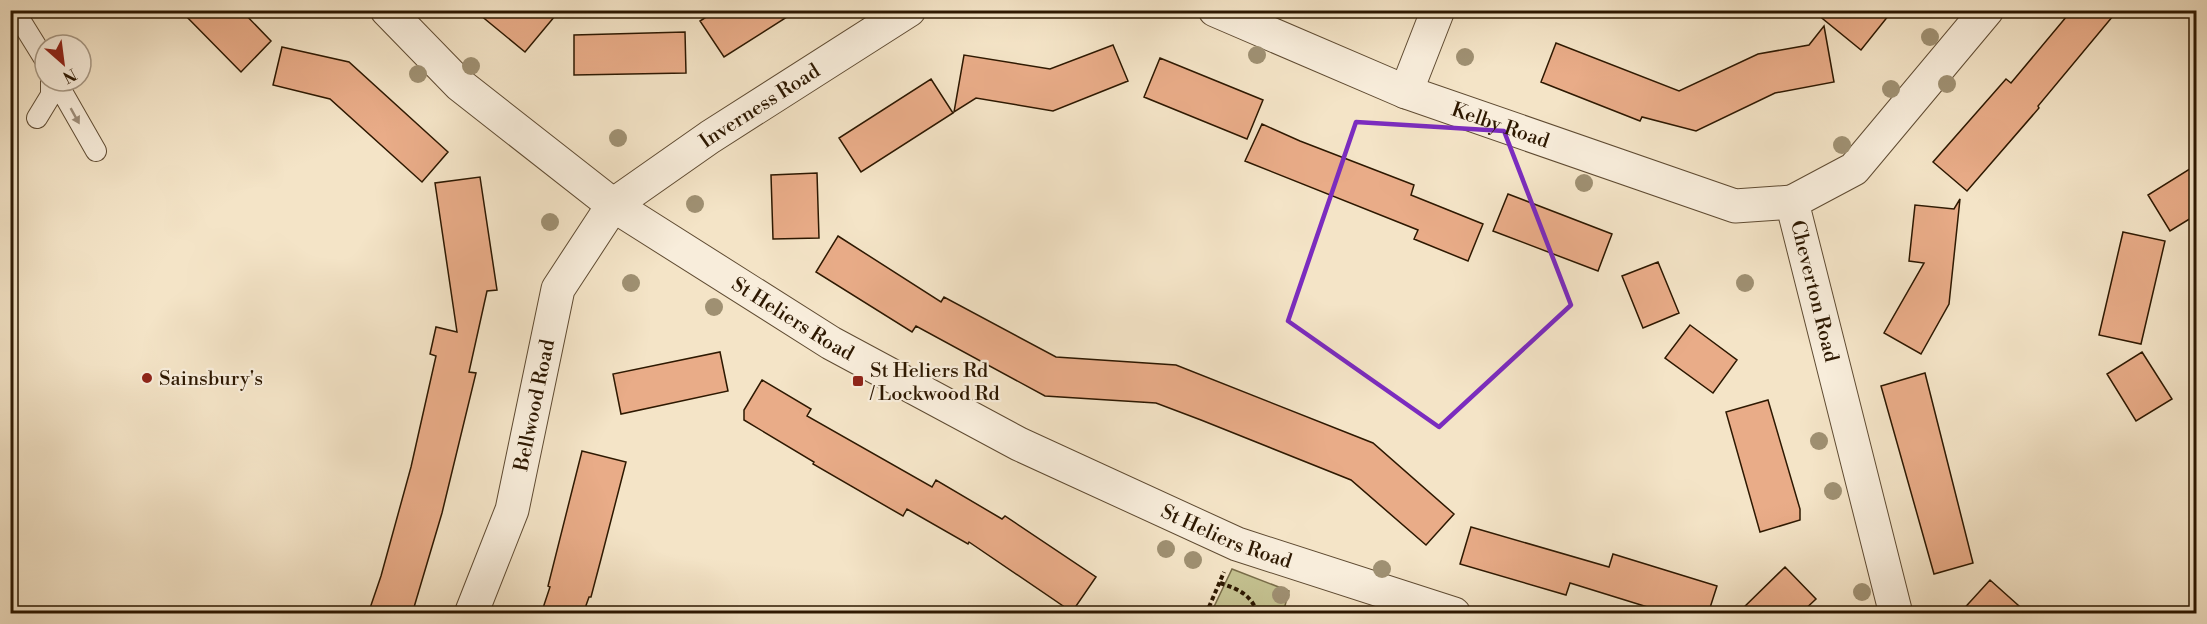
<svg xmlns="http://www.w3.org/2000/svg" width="2207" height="624" font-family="'Libre Bodoni',serif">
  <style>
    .green { fill: #c4c190; stroke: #786c48; stroke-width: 1.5 }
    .building { fill: #e9ac88; stroke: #2d1801; stroke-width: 1.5 }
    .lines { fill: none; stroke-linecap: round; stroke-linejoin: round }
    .lane-casing { stroke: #5f4b32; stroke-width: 22 }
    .street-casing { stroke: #5f4b32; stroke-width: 35 }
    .path { stroke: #2d1801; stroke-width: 4; stroke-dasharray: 4.5 3; stroke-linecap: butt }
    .lane { stroke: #f8eddb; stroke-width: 20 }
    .street { stroke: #f8eddb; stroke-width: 33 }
    .tree { fill: #9f9072 }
    .oneway { fill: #9d8d79 }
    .marked { fill: none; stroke: #7b2cbf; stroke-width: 4.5; stroke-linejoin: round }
    .poi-dot { fill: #8f2418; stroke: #f8eddb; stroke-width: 2 }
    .labels { text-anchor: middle; stroke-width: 4.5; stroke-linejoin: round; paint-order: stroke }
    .street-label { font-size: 20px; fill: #2d1801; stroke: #f8eddb }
    .poi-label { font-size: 20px; fill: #2d1801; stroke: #f8eddb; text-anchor: start }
  </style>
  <rect width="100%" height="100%" fill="#f4e4c7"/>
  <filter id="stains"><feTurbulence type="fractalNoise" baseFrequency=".00333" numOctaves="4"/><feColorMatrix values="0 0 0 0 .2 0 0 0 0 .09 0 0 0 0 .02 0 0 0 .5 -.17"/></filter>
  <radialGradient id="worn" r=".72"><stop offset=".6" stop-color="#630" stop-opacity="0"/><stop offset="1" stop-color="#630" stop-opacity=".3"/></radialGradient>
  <path class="green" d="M1232,569L1289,591L1283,613H1211Z"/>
  <path class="building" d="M180,10H241L271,41L241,72Z
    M474,10H560L525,52Z
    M717,10H798L724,57L700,21Z
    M1812,10H1893L1861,50Z
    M2072,10H2118L2038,106L2039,108L1967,191L1933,162L2006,79L2011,83Z
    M1824,26L1834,82L1775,93L1696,131L1642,117L1640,121L1541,82L1556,43L1679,91L1758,54L1809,45Z
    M685,32L686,73L574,75V35Z
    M1113,45L1128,81L1053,111L976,98L954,112L964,55L1050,69Z
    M282,47L349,62L448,152L422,182L330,99L273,85Z
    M1160,58L1263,100L1247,139L1144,97Z
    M931,79L953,113L861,172L839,138Z
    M1262,124L1300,141L1414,185L1411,195L1483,224L1468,261L1414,239L1418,230L1245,161Z
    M2196,165V215L2170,231L2148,195Z
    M817,173L819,238L773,239L771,175Z
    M480,177L497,290L487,291L469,372L476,373L442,513L412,614H368L381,576L411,467L436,356L430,354L436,327L457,332L435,183Z
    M1508,194L1612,234L1598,271L1493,231Z
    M1960,199L1949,304L1921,354L1884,333L1924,263L1909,261L1915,205L1954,209Z
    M2123,232L2165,241L2141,344L2099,335Z
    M838,236L941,302L944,297L1056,357L1176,365L1373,443L1454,514L1426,545L1351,480L1201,420L1156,403L1045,396L916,326L912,332L816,272Z
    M1658,262L1679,313L1643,328L1622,276Z
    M1690,325L1737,360L1713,393L1665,358Z
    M720,352L728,391L621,414L613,374Z
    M2142,352L2172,399L2136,421L2107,374Z
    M1925,373L1973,563L1934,574L1881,386Z
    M762,380L811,409L807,416L932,487L936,480L1002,519L1005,516L1096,577L1072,612L969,542L968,544L907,509L903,516L813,464L814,462L744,420V410Z
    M1768,400L1800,509V520L1760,532L1726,412Z
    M582,451L626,462L601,559L591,597H589L583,614H541L550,587L548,586Z
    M1471,527L1609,567L1613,554L1717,586L1708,614H1670L1570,583L1566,595L1460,564Z
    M1785,567L1816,599L1800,614H1737Z
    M1990,580L2028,614H1959Z"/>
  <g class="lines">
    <g class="lane-casing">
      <path id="lane" d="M14,10L45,60
        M56,81L96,151
        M37,118L51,95V81"/>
    </g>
    <g class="street-casing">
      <g id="street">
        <path id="s1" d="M387,10L460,85L613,205L831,343L1019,444L1237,544L1454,614"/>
        <path id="s2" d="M1215,10L1406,92L1735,206L1792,202"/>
        <path d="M1406,92L1438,10"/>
        <path id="s3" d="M471,614L512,510L558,289L613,205L710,137L909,10"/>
        <path d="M1896,614L1792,202L1854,169L1987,10"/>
      </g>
    </g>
    <path class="path" d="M1220,583C1238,589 1251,594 1258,614
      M1206,614L1224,572"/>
    <use href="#lane" class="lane"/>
    <use href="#street" class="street"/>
  </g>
  <g class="tree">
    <circle cx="1930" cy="37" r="9"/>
    <circle cx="1257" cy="55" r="9"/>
    <circle cx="1465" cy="57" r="9"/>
    <circle cx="471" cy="66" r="9"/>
    <circle cx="418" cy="74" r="9"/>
    <circle cx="1947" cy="84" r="9"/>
    <circle cx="1891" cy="89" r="9"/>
    <circle cx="618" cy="138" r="9"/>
    <circle cx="1842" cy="145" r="9"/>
    <circle cx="1584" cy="183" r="9"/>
    <circle cx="695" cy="204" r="9"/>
    <circle cx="550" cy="222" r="9"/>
    <circle cx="631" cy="283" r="9"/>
    <circle cx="1745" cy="283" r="9"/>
    <circle cx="714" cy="307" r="9"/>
    <circle cx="1819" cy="441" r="9"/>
    <circle cx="1833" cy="491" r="9"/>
    <circle cx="1166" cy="549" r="9"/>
    <circle cx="1193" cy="560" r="9"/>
    <circle cx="1382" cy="569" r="9"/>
    <circle cx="1862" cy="592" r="9"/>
    <circle cx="1281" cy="595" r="9"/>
  </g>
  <defs><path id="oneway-solid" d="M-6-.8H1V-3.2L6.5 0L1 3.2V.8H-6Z" transform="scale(1.5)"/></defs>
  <use class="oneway" href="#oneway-solid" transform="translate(75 116) rotate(61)"/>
  <path class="marked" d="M1356,122L1504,131L1571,305L1439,427L1288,321Z"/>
  <g class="poi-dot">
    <circle cx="147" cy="378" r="6"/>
    <rect x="852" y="375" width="12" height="12" rx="3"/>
  </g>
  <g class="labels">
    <g class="street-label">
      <text dy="7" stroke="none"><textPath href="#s3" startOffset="615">Inverness Road</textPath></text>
      <text dy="7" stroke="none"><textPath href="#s2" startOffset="308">Kelby Road</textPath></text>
      <text transform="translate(1815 291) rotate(76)" y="7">Cheverton Road</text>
      <text dy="7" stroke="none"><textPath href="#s1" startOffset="512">St Heliers Road</textPath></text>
      <text dy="7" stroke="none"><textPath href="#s3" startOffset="219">Bellwood Road</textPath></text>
      <text dy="7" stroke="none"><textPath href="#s1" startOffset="998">St Heliers Road</textPath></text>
    </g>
    <g class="poi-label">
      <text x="870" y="377">St Heliers Rd<tspan x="870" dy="23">/ Lockwood Rd</tspan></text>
      <text x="159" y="385">Sainsbury's</text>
    </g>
  </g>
  <rect width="2207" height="624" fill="none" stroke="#f4e4c7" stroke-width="36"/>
  <rect x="12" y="12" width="2183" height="600" fill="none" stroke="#2d1801" stroke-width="3"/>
  <rect x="18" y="18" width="2171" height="588" fill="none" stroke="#2d1801" stroke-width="1.5"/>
  <g transform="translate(63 63) rotate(152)"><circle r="28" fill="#f8eddb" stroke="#a79884" stroke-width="1.5"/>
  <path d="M0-4.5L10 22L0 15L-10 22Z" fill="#8f2418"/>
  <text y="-9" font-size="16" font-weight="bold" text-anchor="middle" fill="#2d1801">N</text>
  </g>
  <rect width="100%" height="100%" filter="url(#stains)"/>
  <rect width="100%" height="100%" fill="url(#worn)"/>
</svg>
